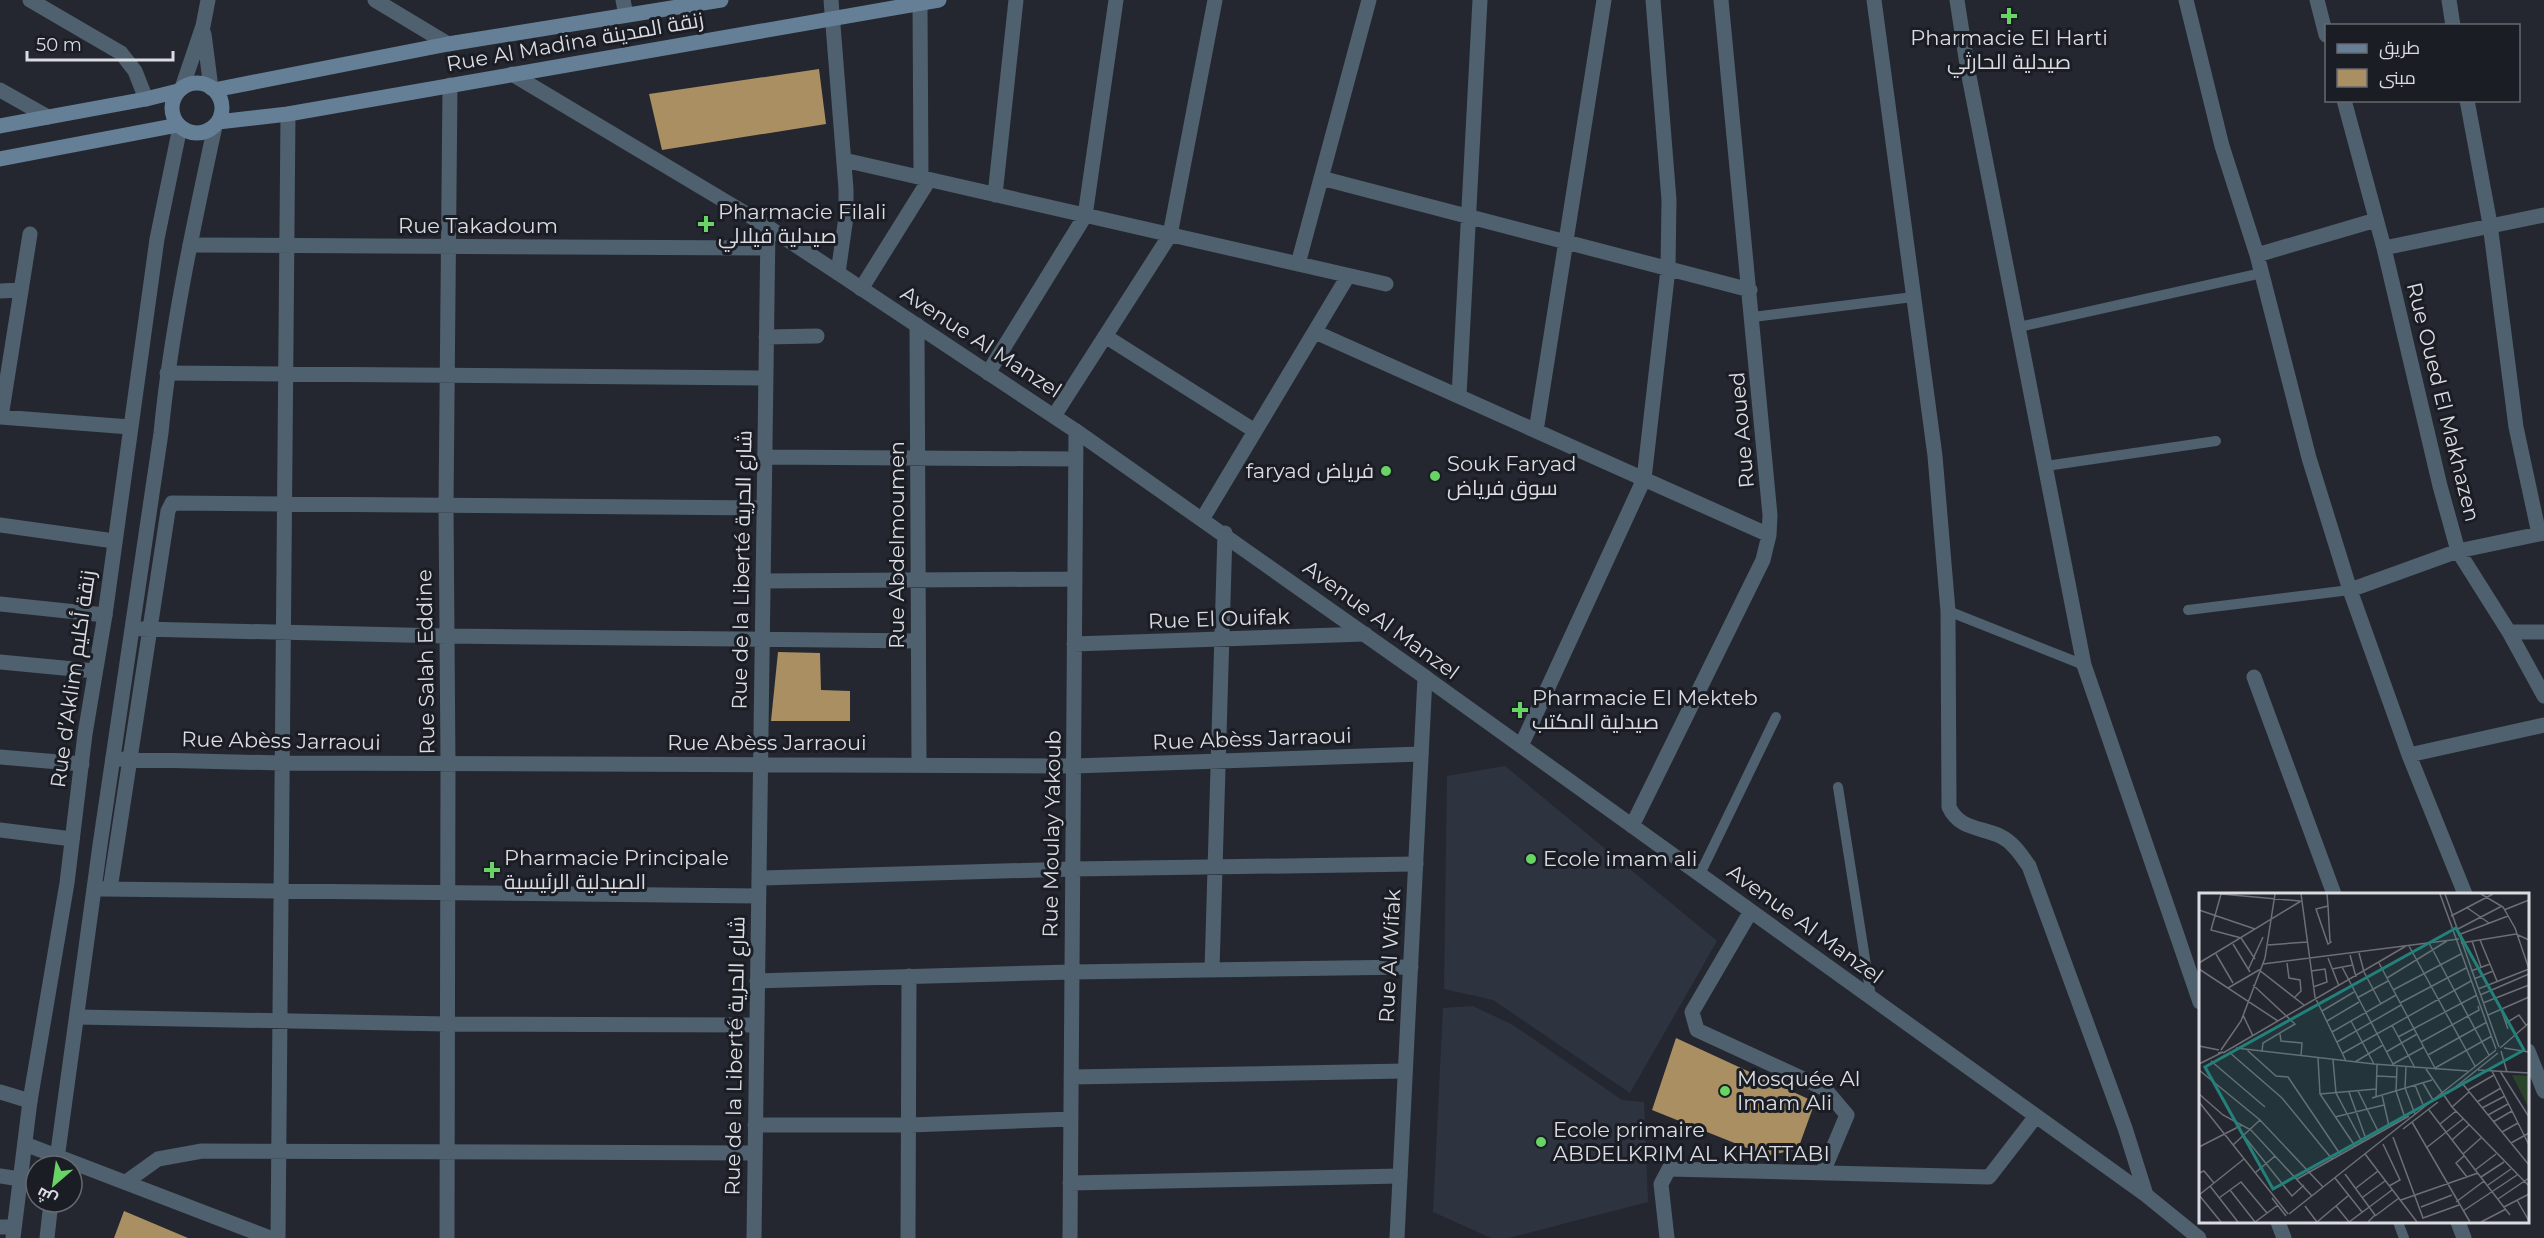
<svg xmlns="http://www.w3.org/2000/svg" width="2544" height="1238" font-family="Montserrat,Cairo,sans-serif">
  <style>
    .built { fill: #2e3340 }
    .building { fill: #aa8f63 }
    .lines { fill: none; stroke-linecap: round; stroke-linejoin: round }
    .service { stroke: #4f606e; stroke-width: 10 }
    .minor { stroke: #4f606e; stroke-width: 15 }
    .tertiary { stroke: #4f606e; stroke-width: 15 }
    .secondary { stroke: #657f96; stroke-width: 15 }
    .poi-dot { fill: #68d465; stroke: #1b1d25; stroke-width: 2 }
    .labels { text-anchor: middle; stroke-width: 6; stroke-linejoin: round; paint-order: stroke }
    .poi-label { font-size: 21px; fill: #dadce1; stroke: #1b1d25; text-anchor: start }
    .street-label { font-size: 21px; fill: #dadce1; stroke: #1b1d25 }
    .inset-road { fill: none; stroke: #6d6f76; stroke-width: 1.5 }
    .view { fill: #23807a; fill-opacity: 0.15; stroke: #23807a; stroke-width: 3 }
    .inset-edge { fill: none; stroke: #dadce1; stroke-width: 3 }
  </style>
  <rect width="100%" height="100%" fill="#24272f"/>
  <path class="built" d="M1505,766L1717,941L1630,1093L1493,1000L1444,989L1447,776Z
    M1473,1006L1513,1025L1622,1100L1644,1102L1648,1202L1509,1238H1491L1433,1212L1443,1008Z"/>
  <path class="building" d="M819,69L826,124L662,150L649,94Z
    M778,652L820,653L821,690L850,691V721H771Z
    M1676,1038L1815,1102L1798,1149L1767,1156L1652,1110Z
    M124,1211L188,1238H114Z"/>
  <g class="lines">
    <path class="service" d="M1753,317L1913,297
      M2019,327L2262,273
      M2046,466L2216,441
      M2188,610L2350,590
      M1948,611L2084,665
      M1838,787L1871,997
      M1700,874L1776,717
      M2398,1222L2404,1238"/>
    <path class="minor" d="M30,0L121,53L135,71L146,99
      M375,0L448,44
      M623,0L626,15
      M831,0L846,189V217L838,273
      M1874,0L1935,456L1948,611L1949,807C1959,829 1980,827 2000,836C2013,842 2021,855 2029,866L2125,1128L2146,1195
      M1957,0L1968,71L2084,665L2200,1002
      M2186,0L2222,146L2257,255L2309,458L2350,590L2409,755L2465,894
      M2317,0L2326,35
      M2449,0L2453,26
      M920,3L921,178
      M204,34L211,88
      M182,88L203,26L208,0
      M0,90L48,117
      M2344,100L2384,248L2440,486L2458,551L2509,632L2544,696
      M2467,100L2490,224L2516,427L2539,534
      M844,160L1386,284
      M1321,178L1750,290
      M995,195L1016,0
      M190,245L767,248
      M2384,248L2544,215
      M2257,255L2376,220
      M1298,264L1369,0
      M861,289L929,180
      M0,291L21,290
      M917,325L919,765
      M1315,332L1769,535
      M1105,336L1255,431
      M766,337L817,336
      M167,373L765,378
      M988,373L1085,216L1116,0
      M1459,396L1480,0
      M1054,416L1170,235L1215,0
      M0,417L130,427
      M1,417L30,234
      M1536,431L1604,0
      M764,457L1076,459
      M1203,518L1348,276
      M0,525L114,541
      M763,581L1075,579
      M2350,590L2458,551L2544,533
      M0,604L105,615
      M141,629L447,636L918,641
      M2509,632H2544
      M1074,644L1365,634
      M0,662L95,671
      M1425,677L2146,1195L2199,1238
      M2254,677L2334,894
      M1521,746L1644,479L1668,269L1669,200L1653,0
      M2409,755L2544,725
      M0,757L82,764
      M113,759L282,763L1074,766L1421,754
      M1632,826L1763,560L1769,535L1770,515L1721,0
      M0,830L72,839
      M759,878L1073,869L1416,864
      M101,889L758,896
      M110,889L168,511L172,503L764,508
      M1751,911L1692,1012L1697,1030L1825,1089L1847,1115L1823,1172
      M1212,970L1225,533
      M757,981L1072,972L1411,967
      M77,1017L447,1024L757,1025
      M2528,1051L2544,1091
      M1071,1077L1405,1071
      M0,1092L30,1101
      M755,1125H910L1071,1119
      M25,1144L270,1238
      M0,1176L20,1179
      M126,1182L158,1159L202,1151L755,1153
      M1070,1183L1400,1176
      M2278,1222L2284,1238
      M2458,1222L2464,1238
      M0,1227H14
      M278,1238L288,114
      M447,1238L448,763L446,506L450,85
      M754,1238L768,227
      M908,1238L909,976
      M1070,1238L1076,431
      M1667,1238L1661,1184L1669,1169L1989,1177L2036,1116"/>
    <path class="tertiary" d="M512,74L768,227L838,273L1076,431L1425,677L1397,1238
      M56,1166L100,845L161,433C171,329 193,228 215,126
      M13,1238L30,1101L67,883L85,734L105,615L157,239L180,127
      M47,1238L51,1202"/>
    <path class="secondary" d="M172 108a25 25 0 1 1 50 0a25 25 0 1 1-50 0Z
      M214,90L448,44L721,0
      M218,122L288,114L939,0
      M0,126L146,99L178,91
      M0,159L178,125"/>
  </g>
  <g class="poi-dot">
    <path d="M2006 7h6v6h6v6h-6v6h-6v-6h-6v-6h6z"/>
    <path d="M703 215h6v6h6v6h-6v6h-6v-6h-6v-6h6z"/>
    <circle cx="1386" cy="471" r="6"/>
    <circle cx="1435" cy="476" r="6"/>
    <path d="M1517 701h6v6h6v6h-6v6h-6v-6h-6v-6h6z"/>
    <circle cx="1531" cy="859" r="6"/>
    <path d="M489 861h6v6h6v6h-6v6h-6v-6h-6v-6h6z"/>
    <circle cx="1725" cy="1091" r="6"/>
    <circle cx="1541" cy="1142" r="6"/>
  </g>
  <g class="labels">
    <g class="poi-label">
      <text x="2009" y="45" text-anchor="middle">Pharmacie El Harti<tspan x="2009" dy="24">صيدلية الحارثي</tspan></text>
      <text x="718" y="219">Pharmacie Filali<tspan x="718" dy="24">صيدلية فيلالي</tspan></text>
      <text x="1447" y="471">Souk Faryad<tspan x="1447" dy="24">سوق فرياض</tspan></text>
      <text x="1374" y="478" text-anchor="end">faryad فرياض</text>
      <text x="1532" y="705">Pharmacie El Mekteb<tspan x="1532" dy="24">صيدلية المكتب</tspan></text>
      <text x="504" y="865">Pharmacie Principale<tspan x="504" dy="24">الصيدلية الرئيسية</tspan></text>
      <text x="1543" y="866">Ecole imam ali</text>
      <text x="1737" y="1086">Mosquée Al<tspan x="1737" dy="24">Imam Ali</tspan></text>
      <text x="1553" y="1137">Ecole primaire<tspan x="1553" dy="24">ABDELKRIM AL KHATTABI</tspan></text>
    </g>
    <g class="street-label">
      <text transform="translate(575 42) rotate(-10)" y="7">Rue Al Madina زنقة المدينة</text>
      <text x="478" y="233">Rue Takadoum</text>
      <text transform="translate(981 342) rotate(33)" y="7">Avenue Al Manzel</text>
      <text transform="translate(2443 402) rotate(76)" y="7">Rue Oued El Makhazen</text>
      <text transform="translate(1742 430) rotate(-95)" y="7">Rue Aoued</text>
      <text transform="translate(897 545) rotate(-90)" y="7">Rue Abdelmoumen</text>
      <text transform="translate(742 570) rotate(-89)" y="7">Rue de la Liberté شارع الحرية</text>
      <text transform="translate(1219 619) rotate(-2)" y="7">Rue El Ouifak</text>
      <text transform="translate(1381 620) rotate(36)" y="7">Avenue Al Manzel</text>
      <text transform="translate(426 662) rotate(-91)" y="7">Rue Salah Eddine</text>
      <text transform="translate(73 679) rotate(-82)" y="7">Rue d’Aklim زنقة أكليم</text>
      <text transform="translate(1252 739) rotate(-2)" y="7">Rue Abèss Jarraoui</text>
      <text transform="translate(281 741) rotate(1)" y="7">Rue Abèss Jarraoui</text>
      <text x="767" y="750">Rue Abèss Jarraoui</text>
      <text transform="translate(1052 834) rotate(-89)" y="7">Rue Moulay Yakoub</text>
      <text transform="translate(1805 924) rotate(36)" y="7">Avenue Al Manzel</text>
      <text transform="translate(1390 956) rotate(-87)" y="7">Rue Al Wifak</text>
      <text transform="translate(735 1056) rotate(-89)" y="7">Rue de la Liberté شارع الحرية</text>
    </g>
  </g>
  <g transform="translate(2199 893)">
    <rect width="330" height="330" fill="#24272f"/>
    <path d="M313,182L330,183V215Z" fill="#2a442c"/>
    <path class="inset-road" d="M22,1L12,37L42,45L56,66M22,1L101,8M102,1L116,104L147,168M128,1L129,13L131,48L132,49L129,51L117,16L129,13M241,1L297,156M246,1L300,154M282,1L304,14L316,35L330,76M267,14L290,30M0,17L56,36M305,17L330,7M252,23L294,1M257,37L303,13M259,42L309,23M281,47L298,88M273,48L282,74M230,50L290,162M262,50L317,41L330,47M34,51L51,79M69,52L108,49M210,53L276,173M160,60L165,79L182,111M17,61L34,90M151,62L157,84M129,65L140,93M0,70L102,8M88,70L90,85L101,87L102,98L96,104M180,70L237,177M64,71L260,46M143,74L195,173M0,76L79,128M133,76L154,72M49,77L64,44M112,78L126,76L128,89L114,94M272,78L291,71M188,85L248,48M275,86L294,78M54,92L96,131L64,150L63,158M29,95L60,77L105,112M279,96L330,76M194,97L262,61M281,102L330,81M158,105L189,88M201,110L267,75M284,110L330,92M302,116L309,136M123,118L155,99M44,122L54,143M289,122L330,104M128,128L160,109M152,128L175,171M307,130L320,122L327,132M193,132L216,175M133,139L197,102M81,141L82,148L103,150L102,163M199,144L278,102M138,149L202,112M222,149L280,117L279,113M0,153L20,157M37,155L175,171L269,178M301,155L330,130M305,155L330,159M22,157L42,128L66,65L76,1M48,157L77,183L89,184L141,261M302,158L308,179M30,159L83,205L133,266M187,159L218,141M24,160L207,53M144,160L272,88M229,162L288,129M119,165L121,201L156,253M134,167L137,200L163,249M12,168L66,214M156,169L184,152M0,171L24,159L19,160M194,171L225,154M198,174L197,198L206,225M207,174L206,195L216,221M236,175L293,143M227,176L253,214L330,293M0,177L61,227L124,294M279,177L330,180M293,178L330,252M301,178L330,224M178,183L198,184M224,190L234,207M263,190L330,272M216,192L225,214M269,197L295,182M159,198L180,240M150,199L167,246M249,200L299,160M0,201L24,222L52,237L113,303M121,201L177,196M183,202L190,233M177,204L178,172M173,205L233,187M0,209L89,321M278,209L302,195M253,214L270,199M283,215L306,203M230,217L311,322M289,222L309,211M136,224L185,212M213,229L271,329M294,229L313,218M241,231L257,218M204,236L239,209M303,239L319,230M45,243L93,303L105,292M194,244L224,325L260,312M253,247L270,232M312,250L330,240M184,251L201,287L190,293M34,252L61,227M0,254L43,232M227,255L264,226M166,261L218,329M264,261L282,245M265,263L257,270L268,284M276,277L297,261M0,280L5,278L15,290M56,280L76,263M146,281L176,322L169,329M282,284L305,269M136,285L163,319M98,286L210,223M289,292L312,276M11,293L39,329M157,295L179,278M31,297L56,329L79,312M0,302L45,266M0,302L22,329M164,304L186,288M20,305L42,289L68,320M73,305L87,323M299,306L330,285M202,307L279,280M318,307L330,328M257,309L285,288M106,313L118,329M137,313L150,329L193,297M222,314L253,302M305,314L330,301M264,318L318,282M90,321L297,157M176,323L200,305M118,329L150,302M282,329L307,316"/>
    <path class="view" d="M257,35L325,157L74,296L6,174Z"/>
    <rect width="330" height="330" class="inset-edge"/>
  </g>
  <rect x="2325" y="24" width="195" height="78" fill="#1b1d25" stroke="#676970" stroke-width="1.5"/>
  <rect x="2337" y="44" width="30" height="9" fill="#657f96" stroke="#676970" stroke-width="1.5"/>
  <text x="2379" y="54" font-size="18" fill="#dadce1">طريق</text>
  <rect x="2337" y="69" width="30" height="18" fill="#aa8f63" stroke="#676970" stroke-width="1.5"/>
  <text x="2379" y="84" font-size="18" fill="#dadce1">مبنى</text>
  <g transform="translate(54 1184) rotate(209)"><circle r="28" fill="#1b1d25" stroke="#676970" stroke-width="1.5"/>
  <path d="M0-4.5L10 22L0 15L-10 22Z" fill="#68d465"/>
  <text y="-9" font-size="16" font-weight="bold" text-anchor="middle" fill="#dadce1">ش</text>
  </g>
  <path d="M27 51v9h146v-9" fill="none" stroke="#dadce1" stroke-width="3"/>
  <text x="36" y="51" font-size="18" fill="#dadce1" stroke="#1b1d25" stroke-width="4.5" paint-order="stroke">50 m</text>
</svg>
